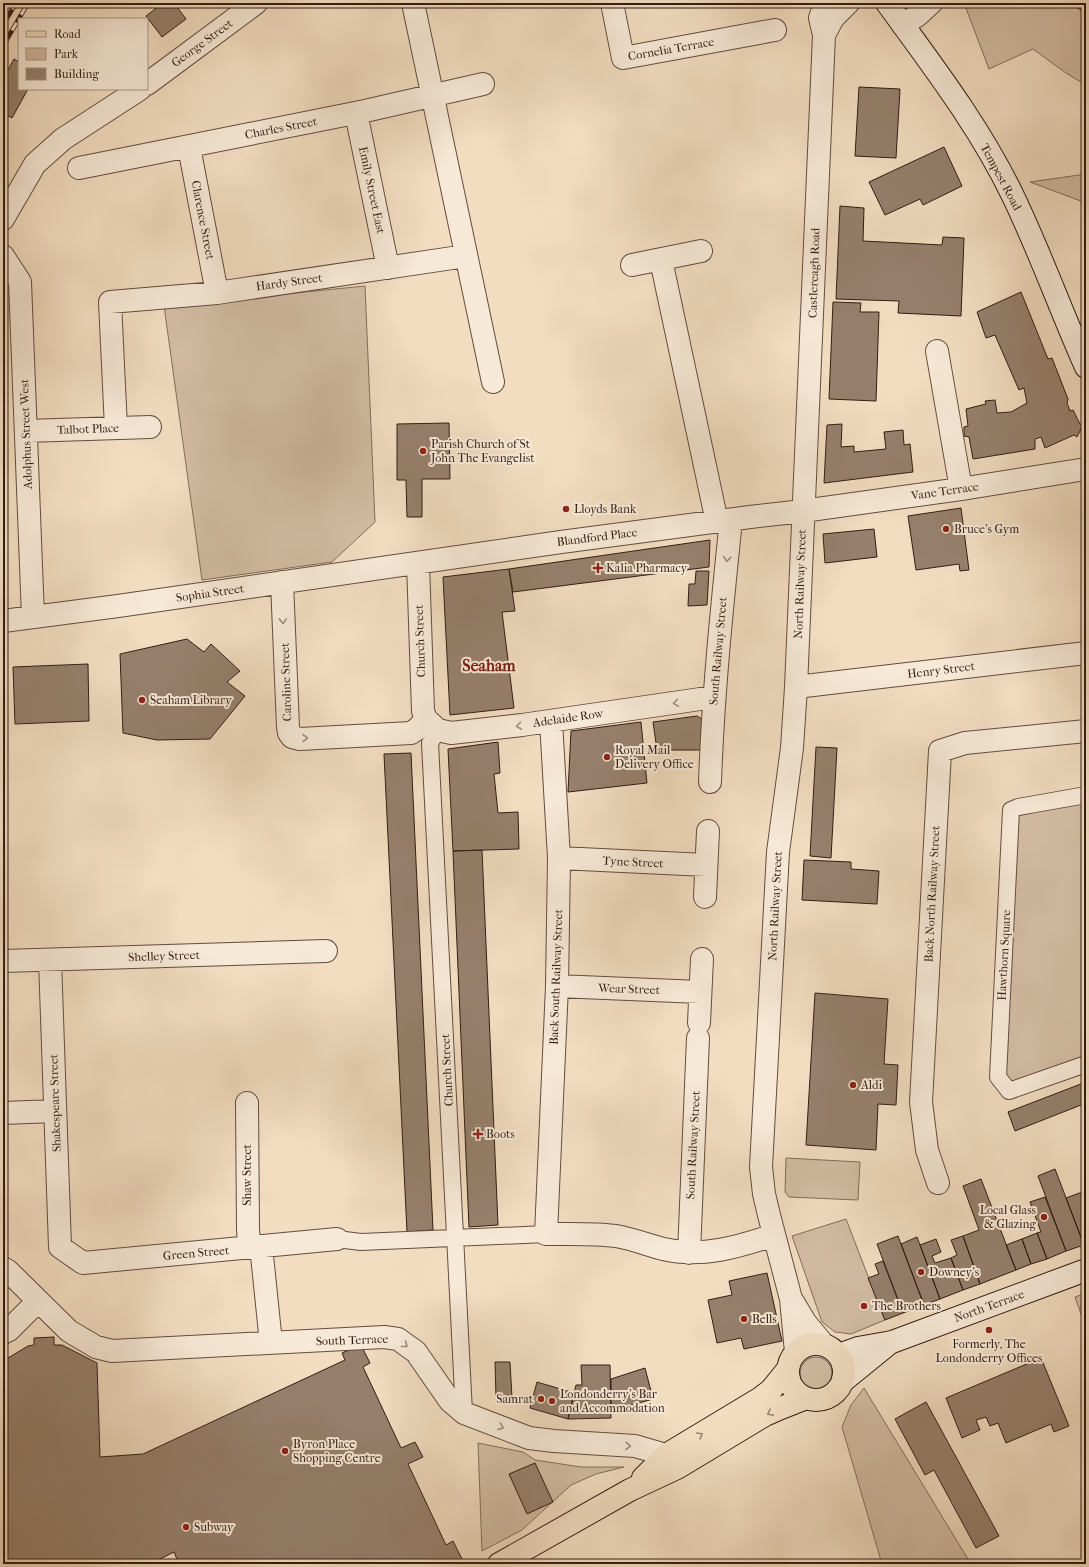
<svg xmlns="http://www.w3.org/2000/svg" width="1089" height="1567" font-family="'IM FELL French Canon',serif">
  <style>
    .green { fill: #d2bca3; stroke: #826c5b }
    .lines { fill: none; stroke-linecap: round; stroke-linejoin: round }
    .stream { stroke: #7f6858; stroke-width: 5.5 }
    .building { fill: #96806d; stroke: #331c13 }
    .pedestrian-casing { stroke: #634c3e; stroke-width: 18 }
    .minor-casing { stroke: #634c3e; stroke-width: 24 }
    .secondary-casing { stroke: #331c13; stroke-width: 24 }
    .primary-casing { stroke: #331c13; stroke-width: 24 }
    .pedestrian { stroke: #f7e9d7; stroke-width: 16 }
    .minor { stroke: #f7e9d7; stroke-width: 22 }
    .secondary { stroke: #f7e9d7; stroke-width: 22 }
    .primary { stroke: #f2ddc1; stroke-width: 22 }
    .rail-casing { stroke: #331c13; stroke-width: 4.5 }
    .rail { stroke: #f7e9d7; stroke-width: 3; stroke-dasharray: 9; stroke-linecap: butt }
    .oneway { stroke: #9f8d7f }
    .oneway2 { stroke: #9c8673 }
    .poi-dot { fill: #8f2418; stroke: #f7e9d7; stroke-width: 1.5 }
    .labels { text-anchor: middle; stroke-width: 4; stroke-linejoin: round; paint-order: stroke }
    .street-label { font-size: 12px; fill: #331c13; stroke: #f7e9d7 }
    .poi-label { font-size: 12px; fill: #331c13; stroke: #f7e9d7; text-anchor: start }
    .district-label { font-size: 16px; font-weight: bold; fill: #7a1f14; stroke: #f7e9d7 }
  </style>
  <rect width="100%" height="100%" fill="#f2ddc1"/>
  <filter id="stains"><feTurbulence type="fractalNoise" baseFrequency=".005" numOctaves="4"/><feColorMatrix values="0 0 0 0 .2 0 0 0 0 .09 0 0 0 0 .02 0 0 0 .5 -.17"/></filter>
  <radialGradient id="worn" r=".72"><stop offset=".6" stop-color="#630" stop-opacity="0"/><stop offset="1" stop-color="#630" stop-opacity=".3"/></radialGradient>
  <path class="green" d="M964,3H1086V85L1066,73L1033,49L989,69Z
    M1086,174V203L1030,182Z
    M365,286L375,522L332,562L202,580L164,306Z
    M1086,800V1058L1009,1085L1001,1077L1018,816Z
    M786,1158L860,1162L858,1200L789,1197L785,1192Z
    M846,1219L885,1320L851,1334L835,1332L822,1322L792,1236Z
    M1086,1293V1328L1075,1297Z
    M800 1373a16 16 0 1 1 32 0a16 16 0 1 1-32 0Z
    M864,1388L971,1564H882L842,1427L851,1405Z
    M478,1443L523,1452L535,1460L581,1467H624L596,1474L571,1485L522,1530L482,1551Z"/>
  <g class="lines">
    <path class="stream" d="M1075,3L1078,6L1086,10"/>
  </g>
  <path class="building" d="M163,3H174L186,19L162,37L146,16Z
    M14,59L19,62V89H28L12,118L3,113V79Z
    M859,87L900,89L896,158L855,156Z
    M944,147L962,186L923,205L920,199L885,215L869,182Z
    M840,206L864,208L863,241L942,245L943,237L964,238L961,316L898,313L899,301L836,299Z
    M1021,292L1048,359L1052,358L1068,399L1067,403L1070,411L1073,410L1080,424L1083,425L1077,437L1074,435L1045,448L1041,437L1035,439V449L973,459L969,437L964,436V427L968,426L966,409L986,404L985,401L995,400L997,413L1011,412L1027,403L1024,388L1019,390L995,335L986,338L977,312Z
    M833,302L861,303L860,312H879L876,401L829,399Z
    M449,423L450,479H422V517H407L406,480H397V424Z
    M842,424L841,447L854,446V452L886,449L884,432L903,430L904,445L910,444L913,472L824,483L827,425Z
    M961,508L969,570L960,571L959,564L916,570L908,516Z
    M874,529L877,557L825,563L823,534Z
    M710,540L709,567L513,592L509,569Z
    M509,569L515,611L502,612L514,708L450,715L443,577Z
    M696,571H709L707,605L688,606L689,584H695Z
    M187,639L204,652L211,644L240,671L227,682L245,696L210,739L157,740L123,733L120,654Z
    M88,664L89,721L15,724L13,667Z
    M697,716L702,719L701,750H657L653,722Z
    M641,722L647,783L568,792L571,731Z
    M498,742L500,773L494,774L498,813L518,812L519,849L453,851L448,749Z
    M816,747L837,748L831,858L810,856Z
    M411,753L433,1230L407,1232L384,754Z
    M482,850L498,1225L469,1227L453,851Z
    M804,860L851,862V869L879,871L877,904L802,900Z
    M815,993L888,999L884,1064L898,1065L896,1105L878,1104L876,1150L806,1145Z
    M1086,1082V1103L1015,1131L1008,1112Z
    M1055,1169L1084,1245L1066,1251L1038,1176Z
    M981,1179L1016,1270L980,1284L963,1236L979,1230L963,1186Z
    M1085,1191L1086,1244L1084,1245L1066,1198Z
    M1045,1197L1066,1251L1047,1259L1037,1233L1041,1232L1030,1202Z
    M1037,1233L1047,1259L1031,1264L1022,1239Z
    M898,1236L924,1305L903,1313L877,1244Z
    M963,1236L980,1284L963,1290L951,1258L957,1255L951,1240Z
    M917,1237L940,1299L924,1305L901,1244Z
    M936,1239L941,1252L932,1256L935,1263L951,1258L963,1290L940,1299L920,1245Z
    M1022,1239L1031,1264L1016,1270L1006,1245Z
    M883,1261L903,1313L885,1320L868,1278L879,1274L875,1264Z
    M767,1273L782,1341L744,1349L741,1338L717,1343L708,1300L732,1295L729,1281Z
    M54,1337V1345H62L97,1363L100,1457L143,1454L345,1360L342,1353L361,1345L370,1363L363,1367L401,1448L415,1442L423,1457L408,1464L446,1545L453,1541L462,1559L452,1564H441L439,1561L433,1564H179L174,1552L150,1564H3V1361L28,1346L34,1345V1338Z
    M1041,1358L1069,1426L1054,1432L1051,1424L1006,1443L998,1423L990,1426L986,1417L976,1420L980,1430L962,1438L946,1398Z
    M495,1362H510L512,1398H496Z
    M581,1365H610L611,1418L568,1419L576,1385H582Z
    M645,1368L653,1399L611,1411V1379Z
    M537,1382L574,1393L568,1419L530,1408Z
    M926,1402L999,1536L976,1548L934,1470L925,1475L895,1419Z
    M535,1463L553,1502L527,1514L509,1474Z"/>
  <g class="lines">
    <g class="pedestrian-casing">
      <path id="pedestrian" d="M438,730L430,743L464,1413
        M1086,795L1018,807L1011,810L998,1077L1009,1091L1086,1064
        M337,1239L361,1242L546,1234"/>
    </g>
    <g class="minor-casing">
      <path id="minor" d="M413,3L493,382
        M612,3L623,58L775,30
        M903,25L918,15L931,3
        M824,35L833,18L848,3
        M147,84L256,3
        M356,113L388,268
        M189,147L217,293
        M79,168L365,111L483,84
        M3,219L35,164L63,139L140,89
        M3,256L20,282L33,617
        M661,260L717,522
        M632,265L701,251
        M937,351L961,489
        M116,428L110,302L217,293L466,256
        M26,431L150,427
        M418,563L423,711L426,719L438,730L451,733L522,725L714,697
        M282,582L288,727L289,733L292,737L300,739L411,733L417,729L426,719
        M3,621L118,606L561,542L750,517L803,511L961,489L1086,469
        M796,687L1086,653
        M551,721L559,858L557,986L546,1234C569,1234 594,1233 616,1236C633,1239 648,1245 663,1249C702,1258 738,1247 774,1235
        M710,782C713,694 722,607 731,520
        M559,858L706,865
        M705,897L708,831
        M50,960L60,1247L83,1263L337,1239
        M3,961L326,951
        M557,986L700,992
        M699,1023L702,959
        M247,1103L248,1228L249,1248
        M3,1113L55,1111
        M938,1183L927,1150L921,1102L940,751L965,743L1086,731
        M261,1246L271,1343
        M689,1253L698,1038
        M3,1268L8,1271L69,1331L96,1347L112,1351L384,1337L398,1339L416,1352L450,1401L464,1413L529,1438L554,1441L635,1446L666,1455
        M793,1302L805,1322L823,1344
        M3,1333L9,1330L38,1301
        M796,1352L791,1299L770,1219L764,1194L761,1167L778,852L792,748L796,687L824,35L820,18L825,3"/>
    </g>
    <g class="secondary-casing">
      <path id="secondary" d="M887,3C932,65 980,127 1013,196C1040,252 1061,311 1086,367
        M839,1355L858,1348L892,1342L1086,1270
        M843,1381L891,1342"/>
    </g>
    <g class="primary-casing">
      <path id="primary" d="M788 1372a28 28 0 1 1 56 0a28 28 0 1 1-56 0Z
        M643,1478L666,1455L759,1399L771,1390L788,1369
        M499,1564L630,1490L677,1468L765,1415L781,1408L806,1398"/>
    </g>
    <use href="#pedestrian" class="pedestrian"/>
    <use href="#minor" class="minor"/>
    <use href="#secondary" class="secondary"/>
    <use href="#primary" class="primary"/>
    <g class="rail-casing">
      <path id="rail" d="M3,25L16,3
        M3,46L28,3"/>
    </g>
    <use href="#rail" class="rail"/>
  </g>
  <defs><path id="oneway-chevron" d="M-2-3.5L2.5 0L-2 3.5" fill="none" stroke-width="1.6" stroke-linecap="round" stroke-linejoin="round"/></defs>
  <g class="oneway">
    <use href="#oneway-chevron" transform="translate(727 559) rotate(96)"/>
    <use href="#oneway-chevron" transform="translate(283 621) rotate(88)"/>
    <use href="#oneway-chevron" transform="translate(676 703) rotate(172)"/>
    <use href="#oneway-chevron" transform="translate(519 726) rotate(173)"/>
    <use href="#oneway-chevron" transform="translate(305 738) rotate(-1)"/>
    <use href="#oneway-chevron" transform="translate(405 1345) rotate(38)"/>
    <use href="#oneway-chevron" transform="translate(501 1427) rotate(21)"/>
    <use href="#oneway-chevron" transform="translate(628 1446) rotate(1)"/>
  </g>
  <g class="oneway2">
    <use href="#oneway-chevron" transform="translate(770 1413) rotate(152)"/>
    <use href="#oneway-chevron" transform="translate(700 1435) rotate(-31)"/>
  </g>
  <g class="poi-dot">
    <circle cx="423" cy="451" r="4"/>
    <circle cx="566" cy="509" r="4"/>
    <circle cx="946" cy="529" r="4"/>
    <path d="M596 562h4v4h4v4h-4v4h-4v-4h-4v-4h4z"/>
    <circle cx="142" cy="700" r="4"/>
    <circle cx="607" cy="757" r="4"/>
    <circle cx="853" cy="1085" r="4"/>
    <path d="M476 1128h4v4h4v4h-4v4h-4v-4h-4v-4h4z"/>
    <circle cx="1044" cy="1217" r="4"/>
    <circle cx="921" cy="1272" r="4"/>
    <circle cx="864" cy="1306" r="4"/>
    <circle cx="744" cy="1319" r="4"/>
    <circle cx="989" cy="1330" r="4"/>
    <circle cx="541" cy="1399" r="4"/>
    <circle cx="552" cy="1401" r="4"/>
    <circle cx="285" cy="1451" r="4"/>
    <circle cx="186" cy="1527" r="4"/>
  </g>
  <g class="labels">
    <g class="street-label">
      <text transform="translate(202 43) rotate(-36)" y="4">George Street</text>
      <text transform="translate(671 49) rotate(-10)" y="4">Cornelia Terrace</text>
      <text transform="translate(281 128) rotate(-11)" y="4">Charles Street</text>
      <text transform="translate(1001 177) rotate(62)" y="4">Tempest Road</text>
      <text transform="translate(372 190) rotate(78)" y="4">Emily Street East</text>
      <text transform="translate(203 220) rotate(79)" y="4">Clarence Street</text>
      <text transform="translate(814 273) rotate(-88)" y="4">Castlereagh Road</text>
      <text transform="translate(289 282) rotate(-8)" y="4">Hardy Street</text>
      <text transform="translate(88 429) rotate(-2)" y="4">Talbot Place</text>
      <text transform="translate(26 434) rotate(-92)" y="4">Adolphus Street West</text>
      <text transform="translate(945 491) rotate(-8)" y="4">Vane Terrace</text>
      <text transform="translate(597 537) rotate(-7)" y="4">Blandford Place</text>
      <text transform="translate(800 584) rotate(-88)" y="4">North Railway Street</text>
      <text transform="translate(210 593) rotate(-8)" y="4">Sophia Street</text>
      <text transform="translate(420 641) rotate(-92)" y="4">Church Street</text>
      <text transform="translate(718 651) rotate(-85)" y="4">South Railway Street</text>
      <text transform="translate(941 670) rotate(-7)" y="4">Henry Street</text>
      <text transform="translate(286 682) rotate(-92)" y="4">Caroline Street</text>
      <text transform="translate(568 718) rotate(-8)" y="4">Adelaide Row</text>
      <text transform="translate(633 862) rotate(3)" y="4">Tyne Street</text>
      <text transform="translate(932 894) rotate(-87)" y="4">Back North Railway Street</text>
      <text transform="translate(775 906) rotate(-87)" y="4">North Railway Street</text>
      <text transform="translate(1004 955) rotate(-87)" y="4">Hawthorn Square</text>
      <text transform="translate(164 956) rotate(-2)" y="4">Shelley Street</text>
      <text transform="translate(556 977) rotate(-88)" y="4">Back South Railway Street</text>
      <text transform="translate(629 989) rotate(2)" y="4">Wear Street</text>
      <text transform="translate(447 1070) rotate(-93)" y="4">Church Street</text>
      <text transform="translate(55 1103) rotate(-92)" y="4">Shakespeare Street</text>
      <text transform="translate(693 1145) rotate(-87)" y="4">South Railway Street</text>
      <text transform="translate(247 1175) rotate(-90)" y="4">Shaw Street</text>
      <text transform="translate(196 1253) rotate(-5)" y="4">Green Street</text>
      <text transform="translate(989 1306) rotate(-20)" y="4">North Terrace</text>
      <text transform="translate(352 1340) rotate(-2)" y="4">South Terrace</text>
    </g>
    <g class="poi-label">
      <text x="431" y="448">Parish Church of St<tspan x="431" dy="14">John The Evangelist</tspan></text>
      <text x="574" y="513">Lloyds Bank</text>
      <text x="954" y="533">Bruce's Gym</text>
      <text x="606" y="572">Kalia Pharmacy</text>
      <text x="150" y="704">Seaham Library</text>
      <text x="615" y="754">Royal Mail<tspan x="615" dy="14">Delivery Office</tspan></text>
      <text x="861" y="1089">Aldi</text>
      <text x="486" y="1138">Boots</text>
      <text x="1036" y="1214" text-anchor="end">Local Glass<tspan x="1036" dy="14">&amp; Glazing</tspan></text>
      <text x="929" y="1276">Downey's</text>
      <text x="872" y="1310">The Brothers</text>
      <text x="752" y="1323">Bells</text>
      <text x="989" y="1348" text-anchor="middle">Formerly, The<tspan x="989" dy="14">Londonderry Offices</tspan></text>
      <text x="560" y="1398">Londonderry's Bar<tspan x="560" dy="14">and Accommodation</tspan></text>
      <text x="533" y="1403" text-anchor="end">Samrat</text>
      <text x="293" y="1448">Byron Place<tspan x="293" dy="14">Shopping Centre</tspan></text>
      <text x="194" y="1531">Subway</text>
    </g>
    <g class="district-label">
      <text x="489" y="671">Seaham</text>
    </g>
  </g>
  <rect width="1089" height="1567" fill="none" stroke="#f2ddc1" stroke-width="16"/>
  <rect x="4" y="4" width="1081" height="1559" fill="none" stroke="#331c13" stroke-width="2"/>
  <rect x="8" y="8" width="1073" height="1551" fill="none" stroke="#331c13"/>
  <rect x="18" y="18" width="130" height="72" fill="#f7e9d7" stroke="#a99789"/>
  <rect x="26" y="31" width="20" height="6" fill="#f2ddc1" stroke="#a99789"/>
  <text x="54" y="38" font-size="12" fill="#331c13">Road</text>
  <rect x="26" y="48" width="20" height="12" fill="#d2bca3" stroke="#a99789"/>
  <text x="54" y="58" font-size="12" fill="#331c13">Park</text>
  <rect x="26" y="68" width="20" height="12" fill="#96806d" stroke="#a99789"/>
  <text x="54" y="78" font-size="12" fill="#331c13">Building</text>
  <rect width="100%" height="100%" filter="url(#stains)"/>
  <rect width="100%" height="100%" fill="url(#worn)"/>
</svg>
